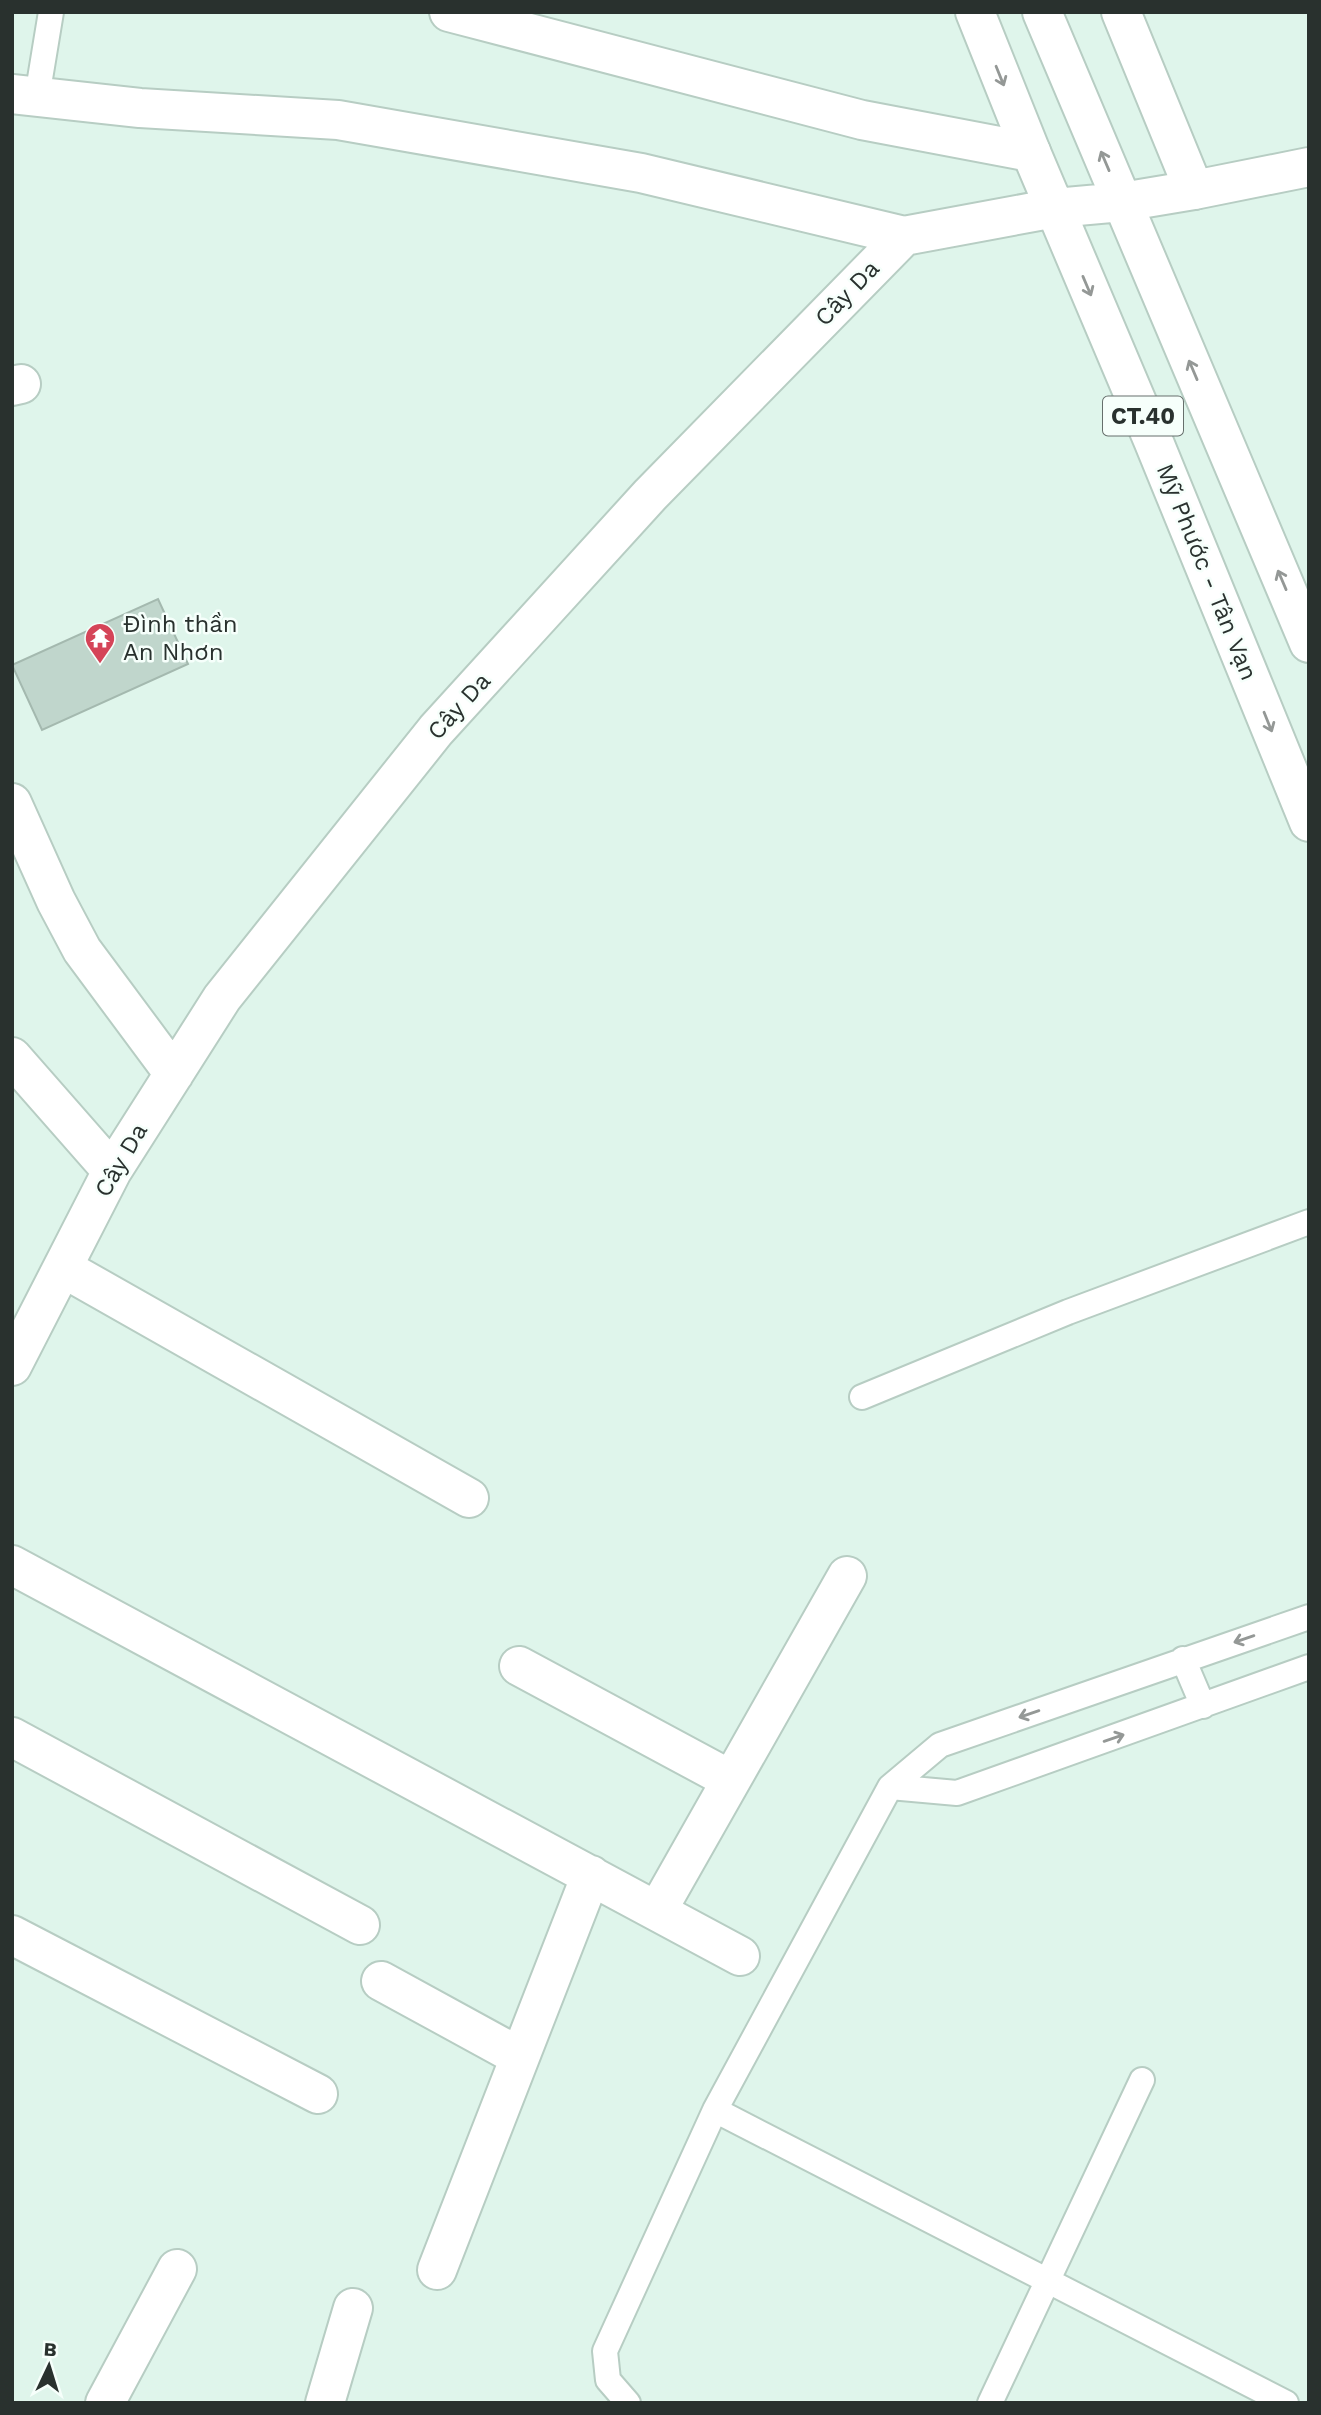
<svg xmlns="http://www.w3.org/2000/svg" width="1321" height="2415" font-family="'Work Sans',sans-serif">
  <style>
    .building { fill: #c0d6cc; stroke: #a4b9af; stroke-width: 2 }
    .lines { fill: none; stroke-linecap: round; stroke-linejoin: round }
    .service-casing { stroke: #b7cdc3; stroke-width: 28 }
    .minor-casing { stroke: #b7cdc3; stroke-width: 42 }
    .tertiary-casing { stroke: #b7cdc3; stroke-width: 42 }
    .primary-casing { stroke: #b7cdc3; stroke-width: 42 }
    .service { stroke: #fff; stroke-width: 24 }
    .minor { stroke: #fff; stroke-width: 38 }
    .tertiary { stroke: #fff; stroke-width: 38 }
    .primary { stroke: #fff; stroke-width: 38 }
    .oneway { stroke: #949896 }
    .labels { text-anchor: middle; stroke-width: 5; stroke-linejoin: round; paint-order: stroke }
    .shield { fill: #f6fffb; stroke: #666f6c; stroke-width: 2 }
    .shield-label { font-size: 23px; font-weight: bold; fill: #29312e }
    .street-label { font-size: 24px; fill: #29312e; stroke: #f6fffb }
    .poi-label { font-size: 24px; fill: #29312e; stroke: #f6fffb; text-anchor: start }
  </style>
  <rect width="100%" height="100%" fill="#dff5eb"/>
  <path class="building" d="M158,599L188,664L42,730L12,665Z"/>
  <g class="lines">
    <g class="service-casing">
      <path id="service" d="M37,97L51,12
        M862,1397L1068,1312L1309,1222
        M1183,1659L1203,1706
        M890,1787L957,1793L1309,1667
        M715,2110L1286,2403
        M628,2403L608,2380L605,2351L715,2110L890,1787L940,1745L1309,1617
        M990,2403L1142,2080"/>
    </g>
    <g class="minor-casing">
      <path id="minor" d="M449,12L862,120L1031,152
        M1121,12L1194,190
        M12,94L140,108L338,120L641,173L904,236
        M12,386L21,384
        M12,803L56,901L82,950L174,1074
        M12,1057L112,1171
        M63,1268L469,1498
        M12,1366L112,1171L222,998L436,730L650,495L904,236L1055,208
        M12,1565L740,1956
        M519,1666L731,1780
        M12,1737L360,1925
        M657,1911L847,1576
        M12,1935L318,2094
        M381,1981L520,2057
        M437,2270L591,1875
        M105,2403L177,2269
        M325,2403L353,2308"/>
    </g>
    <g class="tertiary-casing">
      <path id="tertiary" d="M1122,202L1194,190L1309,167"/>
    </g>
    <g class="primary-casing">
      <path id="primary" d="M975,12L1031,152L1153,440L1309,822
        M1042,12L1309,643
        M1055,208L1122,202"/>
    </g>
    <use href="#service" class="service"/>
    <use href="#minor" class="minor"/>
    <use href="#tertiary" class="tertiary"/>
    <use href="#primary" class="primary"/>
  </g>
  <defs><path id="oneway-shaft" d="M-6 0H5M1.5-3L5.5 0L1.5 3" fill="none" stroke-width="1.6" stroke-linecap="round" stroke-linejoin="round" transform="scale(1.75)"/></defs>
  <g class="oneway">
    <use href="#oneway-shaft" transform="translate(1000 76) rotate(68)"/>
    <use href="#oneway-shaft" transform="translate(1105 161) rotate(-113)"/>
    <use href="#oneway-shaft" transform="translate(1087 286) rotate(67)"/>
    <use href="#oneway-shaft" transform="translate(1193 370) rotate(-113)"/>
    <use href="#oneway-shaft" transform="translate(1282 580) rotate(-113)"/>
    <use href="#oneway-shaft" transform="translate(1268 722) rotate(68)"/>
    <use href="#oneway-shaft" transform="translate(1244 1639) rotate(161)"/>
    <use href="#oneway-shaft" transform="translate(1029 1714) rotate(161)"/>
    <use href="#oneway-shaft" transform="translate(1114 1738) rotate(-19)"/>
  </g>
  <defs>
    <g id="temple-pin" transform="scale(1.575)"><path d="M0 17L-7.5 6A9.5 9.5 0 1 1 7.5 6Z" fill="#d54458" stroke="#f6fffb"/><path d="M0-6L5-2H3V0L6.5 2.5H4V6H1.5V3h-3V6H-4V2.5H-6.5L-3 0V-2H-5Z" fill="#fff"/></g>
  </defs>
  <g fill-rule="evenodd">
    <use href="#temple-pin" x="100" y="638"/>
  </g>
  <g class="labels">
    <rect class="shield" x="1103" y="396.5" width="80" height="39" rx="5"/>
    <g class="shield-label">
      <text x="1143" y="424">CT.40</text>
    </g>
    <g class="street-label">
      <text transform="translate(847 293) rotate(-46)" y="8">Cây Da</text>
      <text transform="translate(1207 572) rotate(68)" y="8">Mỹ Phước - Tân Vạn</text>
      <text transform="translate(459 706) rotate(-48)" y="8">Cây Da</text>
      <text transform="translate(121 1160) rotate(-60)" y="8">Cây Da</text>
    </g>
    <g class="poi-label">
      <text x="123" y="632">Đình thần<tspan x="123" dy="28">An Nhơn</tspan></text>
    </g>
  </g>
  <rect width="1321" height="2415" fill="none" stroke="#29312e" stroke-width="28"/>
  <g transform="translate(49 2366) rotate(4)" stroke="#f6fffb" stroke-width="5" paint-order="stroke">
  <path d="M0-5L12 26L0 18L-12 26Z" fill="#29312e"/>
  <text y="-10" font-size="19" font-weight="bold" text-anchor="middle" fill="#29312e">B</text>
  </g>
</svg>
